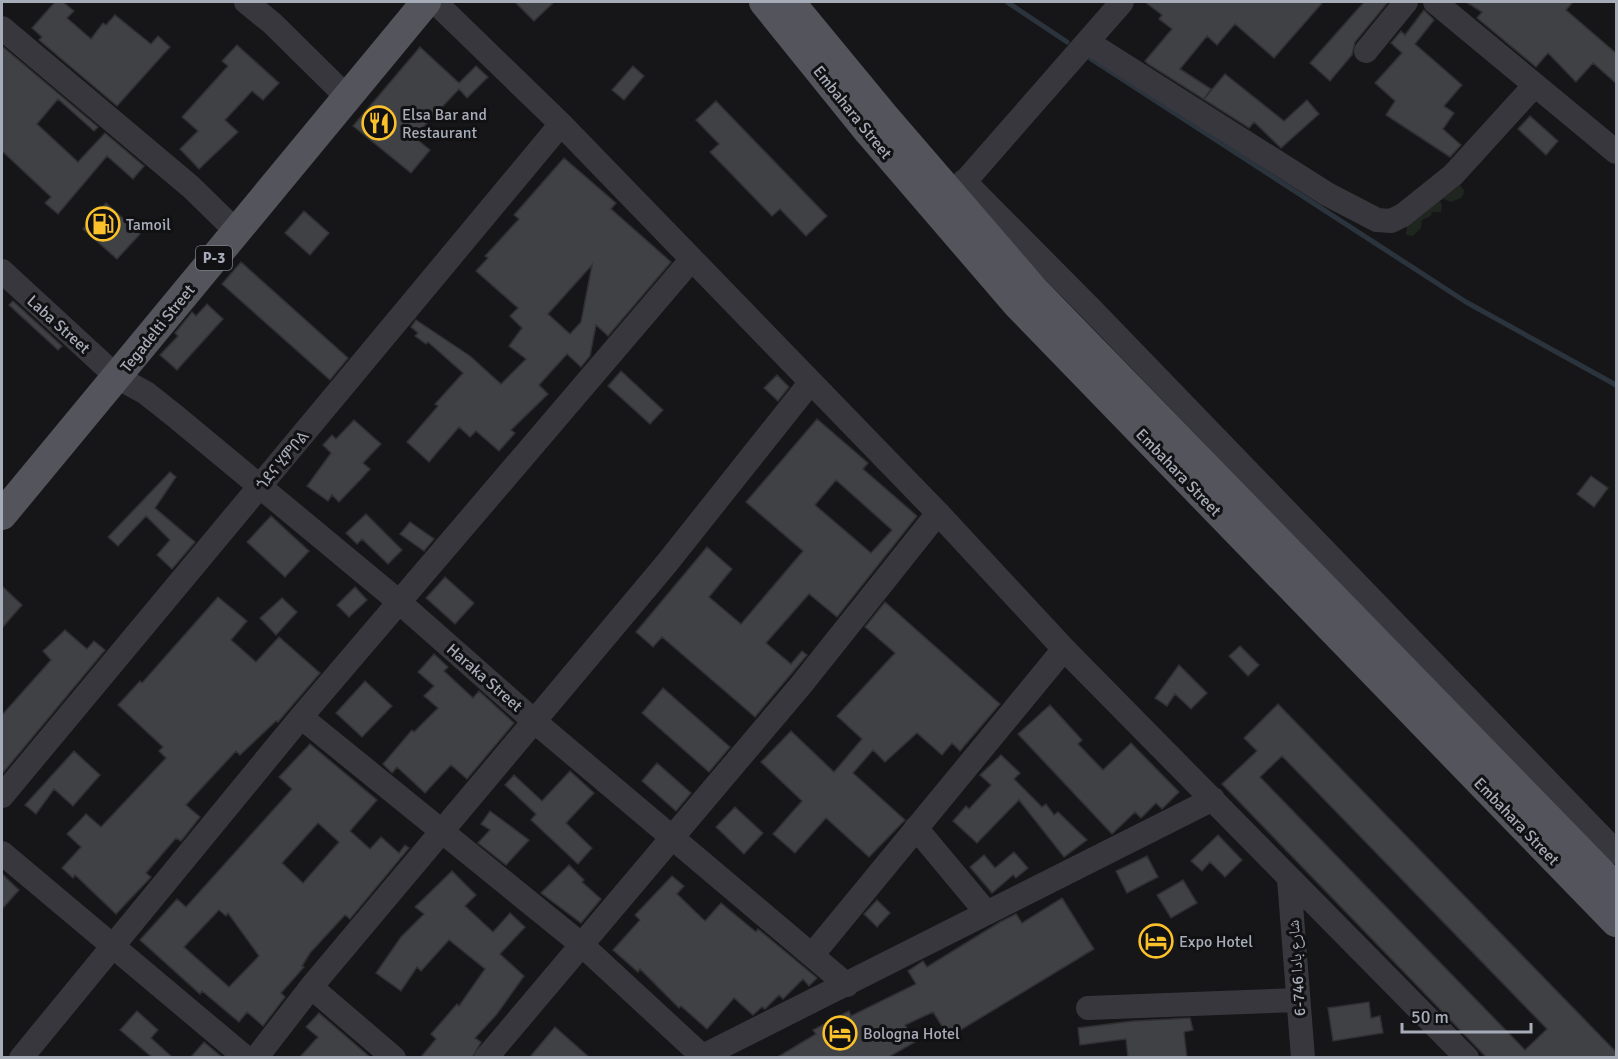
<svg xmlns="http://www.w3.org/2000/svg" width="1618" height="1059" font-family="Signika,'Noto Naskh Arabic','Noto Sans Ethiopic',sans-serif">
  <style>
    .green { fill: #1e261f }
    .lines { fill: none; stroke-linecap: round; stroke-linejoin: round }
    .stream { stroke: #2b343d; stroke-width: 5 }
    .building { fill: #404145; stroke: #303034; stroke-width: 1.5; fill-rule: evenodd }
    .minor { stroke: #37373d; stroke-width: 24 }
    .major { stroke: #53545c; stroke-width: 30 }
    .labels { text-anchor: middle; stroke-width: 6; stroke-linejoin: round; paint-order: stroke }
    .shield { fill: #111113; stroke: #7a7e87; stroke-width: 1.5 }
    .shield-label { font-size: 15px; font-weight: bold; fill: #a7acb9 }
    .street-label { font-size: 16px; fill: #a7acb9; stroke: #111113 }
    .poi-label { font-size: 16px; fill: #a7acb9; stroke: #111113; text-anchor: start }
  </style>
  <rect width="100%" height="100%" fill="#161618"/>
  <path class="green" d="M1460,185L1465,192L1461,198L1451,202L1444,199L1440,201L1442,205L1441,212H1432L1431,216L1422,220L1421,228L1413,236L1406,235L1407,226Z"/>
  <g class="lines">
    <path class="stream" d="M1007,2L1067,42
      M1091,59L1466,302L1616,385"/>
  </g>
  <path class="building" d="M55,2H63L74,11L67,18L91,39L103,23L106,25L115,15L151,44L158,36L170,47L117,106L39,40L42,37L32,28Z
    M515,2H554L534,21Z
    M1145,2H1323L1274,58L1235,24L1217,45L1207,36L1180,69L1211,89L1204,99L1225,74L1284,121L1307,100L1319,114L1281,148L1254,122L1249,128L1148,64L1145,61L1172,29L1159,19L1162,15Z
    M1364,2H1388L1355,42L1352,55L1330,81L1310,63Z
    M1466,2H1573L1566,10L1617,54V84L1593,63L1576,82L1548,53L1536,67L1477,18L1482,12Z
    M1424,10L1434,20L1415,44L1462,85L1444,106L1454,113L1443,129L1461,145L1450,157L1386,115L1395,101L1375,83L1402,53L1391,43L1401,31L1405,35Z
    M237,45L279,83L263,100L252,91L225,120L238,132L199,169L180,149L198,131L182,117L228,66L222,61Z
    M2,46L98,127L94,131L58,99L37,124L78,162L105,133L144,166L133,179L107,156L58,214L45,203L51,197L2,151Z
    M420,47L459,83L476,66L488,77L467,98L459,89L414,137L430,150L411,173L353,126Z
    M633,66L644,76L624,100L612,90Z
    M716,101L827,216L806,236L780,209L772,216L710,152L719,144L696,120Z
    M1530,116L1558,141L1546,155L1518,129Z
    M564,158L616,203L611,209L671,262L608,336L596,325L590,356L581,367L567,354L539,385L548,394L511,430L515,433L499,451L476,431L470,437L459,427L429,462L407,442L438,406L435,404L463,373L428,342L426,344L415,336L418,333L411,327L416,320L470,356L501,384L526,359L509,346L522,328L510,316L518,308L476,271L488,258L485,256L519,219L514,215ZM592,265L581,322L570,334L548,314Z
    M106,203L140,234L117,259L83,229Z
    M304,211L329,233L310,255L285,233Z
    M241,262L348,358L330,380L222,284Z
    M13,301L62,346L58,350L9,305Z
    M207,304L223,319L177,370L160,355L178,336L175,333L192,312L196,316Z
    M621,371L663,410L650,424L608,386Z
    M777,375L789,387L778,401L764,388Z
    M817,419L868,463L863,469L917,516L837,617L809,594L766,643L791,664L802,651L807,655L755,717L662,637L653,647L636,632L707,547L732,569L709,597L741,624L803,551L746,502ZM836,480L892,530L871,553L815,505Z
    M354,420L381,444L363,463L370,469L362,478L339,502L332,495L328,501L307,486L331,453L323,445L332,435L336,439Z
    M170,472L176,477L155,508L195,542L172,569L157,555L170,540L146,516L118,546L108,537Z
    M1591,476L1608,488L1594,507L1577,494Z
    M366,514L402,550L388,564L362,539L357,544L346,533Z
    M271,516L309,551L285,577L247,542Z
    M410,522L434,539L424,551L400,534Z
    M445,577L474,603L455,624L426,598Z
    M2,586L22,605L2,628Z
    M355,587L367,600L349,617L337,605Z
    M218,597L247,621L231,640L256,662L279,637L320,673L278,722L276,721L240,755L236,751L186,805L200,817L181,841L176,838L146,873L151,877L116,914L75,875L73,878L62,868L81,847L67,834L86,814L101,827L166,758L159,751L163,747L118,705L140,681L142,683Z
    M282,598L297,612L276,635L260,618Z
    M885,602L1000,704L960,751L952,743L942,755L917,733L885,762L873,750L853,773L905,820L869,857L826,818L795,853L773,834L802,801L761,762L791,731L834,772L862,739L837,716L895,653L865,627Z
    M65,630L87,649L94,641L105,650L2,774V715L51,660L43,651Z
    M1240,646L1259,665L1248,676L1229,656Z
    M434,654L448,667L444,671L473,698L479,691L514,723L467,779L451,765L425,793L397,767L392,773L383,764L412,730L414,732L438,708L424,696L434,686L418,672Z
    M1179,665L1207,693L1191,709L1175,694L1167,706L1155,698Z
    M365,681L392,706L362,737L336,713Z
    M663,688L730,747L709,772L642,713Z
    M1278,704L1617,1053V1058H1487L1222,784L1257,751L1244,738ZM1282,756L1547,1029L1525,1050L1260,777Z
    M1050,705L1082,740L1078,744L1103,770L1131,743L1179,792L1162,809L1156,803L1141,818L1135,812L1112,834L1018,734Z
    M310,744L377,800L350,831L370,849L381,837L399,853L405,845L409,848L350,919L345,915L310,953L302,966L304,967L281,993L285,997L263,1026L247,1012L239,1022L202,991L200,994L140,940L177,899L186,907L292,789L279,777ZM318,823L339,842L303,883L282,863ZM219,910L226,916L228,913L259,956L229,987L184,947Z
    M74,751L100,775L73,806L54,789L36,814L25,805Z
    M1001,755L1020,773L1014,779L1042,807L1046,804L1054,815L1058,812L1087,840L1064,857L1019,800L977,843L953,821L966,806L969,809L991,785L980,775Z
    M657,763L691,793L676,811L642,781Z
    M570,771L594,793L566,823L592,848L578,864L531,820L536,814L505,785L514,775L542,801Z
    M735,807L763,833L744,854L716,827Z
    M490,811L529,840L506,865L478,843L490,830L481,824Z
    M1218,835L1242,860L1225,877L1210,862L1202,871L1191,861Z
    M1014,852L1028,868L1016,878L1013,875L992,893L970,867L984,855L995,868Z
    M1147,856L1158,877L1127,893L1116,871Z
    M569,865L584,880L582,882L601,899L581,923L541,893Z
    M452,871L476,895L465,906L493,932L510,913L525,927L500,954L524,976L497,1014L475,1038L481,1042L472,1058H420L436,1039L431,1034L457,1004L459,1006L485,969L449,940L421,971L417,967L401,991L376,973L401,937L424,914L415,907Z
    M2,874L19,890L2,909Z
    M672,876L684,886L677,894L705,921L721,903L756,932L758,929L817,978L809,986L803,979L783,999L779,995L765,1009L762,1007L753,1015L734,998L707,1029L681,1006L679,1008L640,969L638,972L613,950L640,920L635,915Z
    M1183,880L1197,903L1171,918L1157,895Z
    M1062,898L1094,949L949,1037L933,1012L905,1025L915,1042L887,1058H776L816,1034L813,1030L849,1011L851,1016L916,984L908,971L923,961L927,967L1000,922L1016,914L1022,923Z
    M877,900L890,913L877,927L864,914Z
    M1369,1002L1371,1018L1380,1016L1383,1033L1333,1041L1328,1008Z
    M137,1011L158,1030L151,1038L173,1058H153L120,1030Z
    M319,1013L371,1058H299L318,1037L306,1027Z
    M1190,1018L1193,1030L1184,1032L1187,1058H1128L1126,1039L1080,1045L1078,1028L1133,1021Z
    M555,1027L590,1058H529Z
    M204,1042L223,1058H190Z"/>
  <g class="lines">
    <path class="minor" d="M246,2L272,23L346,96
      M435,2L561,124L938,513L1064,649L1467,1058
      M1435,2L1616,152
      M2,28L191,187L236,231
      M1089,43L1327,194L1377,220L1391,221L1403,215L1453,175L1534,86
      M1366,51L1406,2
      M964,181L1091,309L1616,852
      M954,194L1122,2
      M2,271L117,377L146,393L175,416L398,601L534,721L847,985
      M301,717L582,945L702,1056
      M2,796L561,124
      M916,828L986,912
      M2,853L246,1058
      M1289,879L1303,1058
      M813,954L1064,649
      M311,987L394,1058
      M1088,1008L1298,1000
      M21,1058L301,717L691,260
      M256,1058L311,987L667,563L810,383
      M486,1058L801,685L938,513
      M699,1058L1213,799"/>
    <path class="major" d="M764,2L869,132L1017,304L1616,922
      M790,2L884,116L1033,289L1616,888
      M2,515L426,2"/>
  </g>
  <defs>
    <g id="restaurant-ring" transform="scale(1.725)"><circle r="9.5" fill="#111113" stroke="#fbc12b" stroke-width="1.5"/><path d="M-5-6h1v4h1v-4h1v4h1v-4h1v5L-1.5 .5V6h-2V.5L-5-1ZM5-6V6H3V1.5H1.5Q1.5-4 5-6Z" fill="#fbc12b"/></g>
    <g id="fuel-ring" transform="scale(1.725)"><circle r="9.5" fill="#111113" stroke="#fbc12b" stroke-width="1.5"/><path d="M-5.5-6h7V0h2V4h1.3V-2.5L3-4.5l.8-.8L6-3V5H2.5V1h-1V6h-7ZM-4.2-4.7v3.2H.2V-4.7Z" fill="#fbc12b"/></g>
    <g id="hotel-ring" transform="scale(1.725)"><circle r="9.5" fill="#111113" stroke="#fbc12b" stroke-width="1.5"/><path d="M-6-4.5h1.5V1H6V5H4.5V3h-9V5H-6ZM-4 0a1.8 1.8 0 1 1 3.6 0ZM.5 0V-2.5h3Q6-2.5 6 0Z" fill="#fbc12b"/></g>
  </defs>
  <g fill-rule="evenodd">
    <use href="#restaurant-ring" x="379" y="123"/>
    <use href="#fuel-ring" x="103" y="224"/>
    <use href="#hotel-ring" x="1156" y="941"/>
    <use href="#hotel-ring" x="840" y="1033"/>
  </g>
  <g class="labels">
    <rect class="shield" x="196" y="246" width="36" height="24" rx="4.5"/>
    <g class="shield-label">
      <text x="214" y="263">P-3</text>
    </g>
    <g class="street-label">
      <text transform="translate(853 112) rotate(51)" y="6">Embahara Street</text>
      <text transform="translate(59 324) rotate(42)" y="6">Laba Street</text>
      <text transform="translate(157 328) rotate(-51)" y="6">Tegadelti Street</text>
      <text transform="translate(282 460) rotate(-50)" y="6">ጎደና ሂምቦል</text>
      <text transform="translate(1179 472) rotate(46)" y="6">Embahara Street</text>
      <text transform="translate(485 677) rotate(41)" y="6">Haraka Street</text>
      <text transform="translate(1517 821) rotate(46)" y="6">Embahara Street</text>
      <text transform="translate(1296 968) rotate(-94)" y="6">شارع بادا 746-6</text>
    </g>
    <g class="poi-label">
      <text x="402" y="120">Elsa Bar and<tspan x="402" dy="18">Restaurant</tspan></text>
      <text x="126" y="230">Tamoil</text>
      <text x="1179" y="947">Expo Hotel</text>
      <text x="863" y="1039">Bologna Hotel</text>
    </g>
  </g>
  <rect width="1618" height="1059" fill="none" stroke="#a7acb9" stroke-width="6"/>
  <path d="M1402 1023v9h129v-9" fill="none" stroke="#a7acb9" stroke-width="3"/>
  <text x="1411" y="1023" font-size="18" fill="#a7acb9" stroke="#111113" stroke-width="4.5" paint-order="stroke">50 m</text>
</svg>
